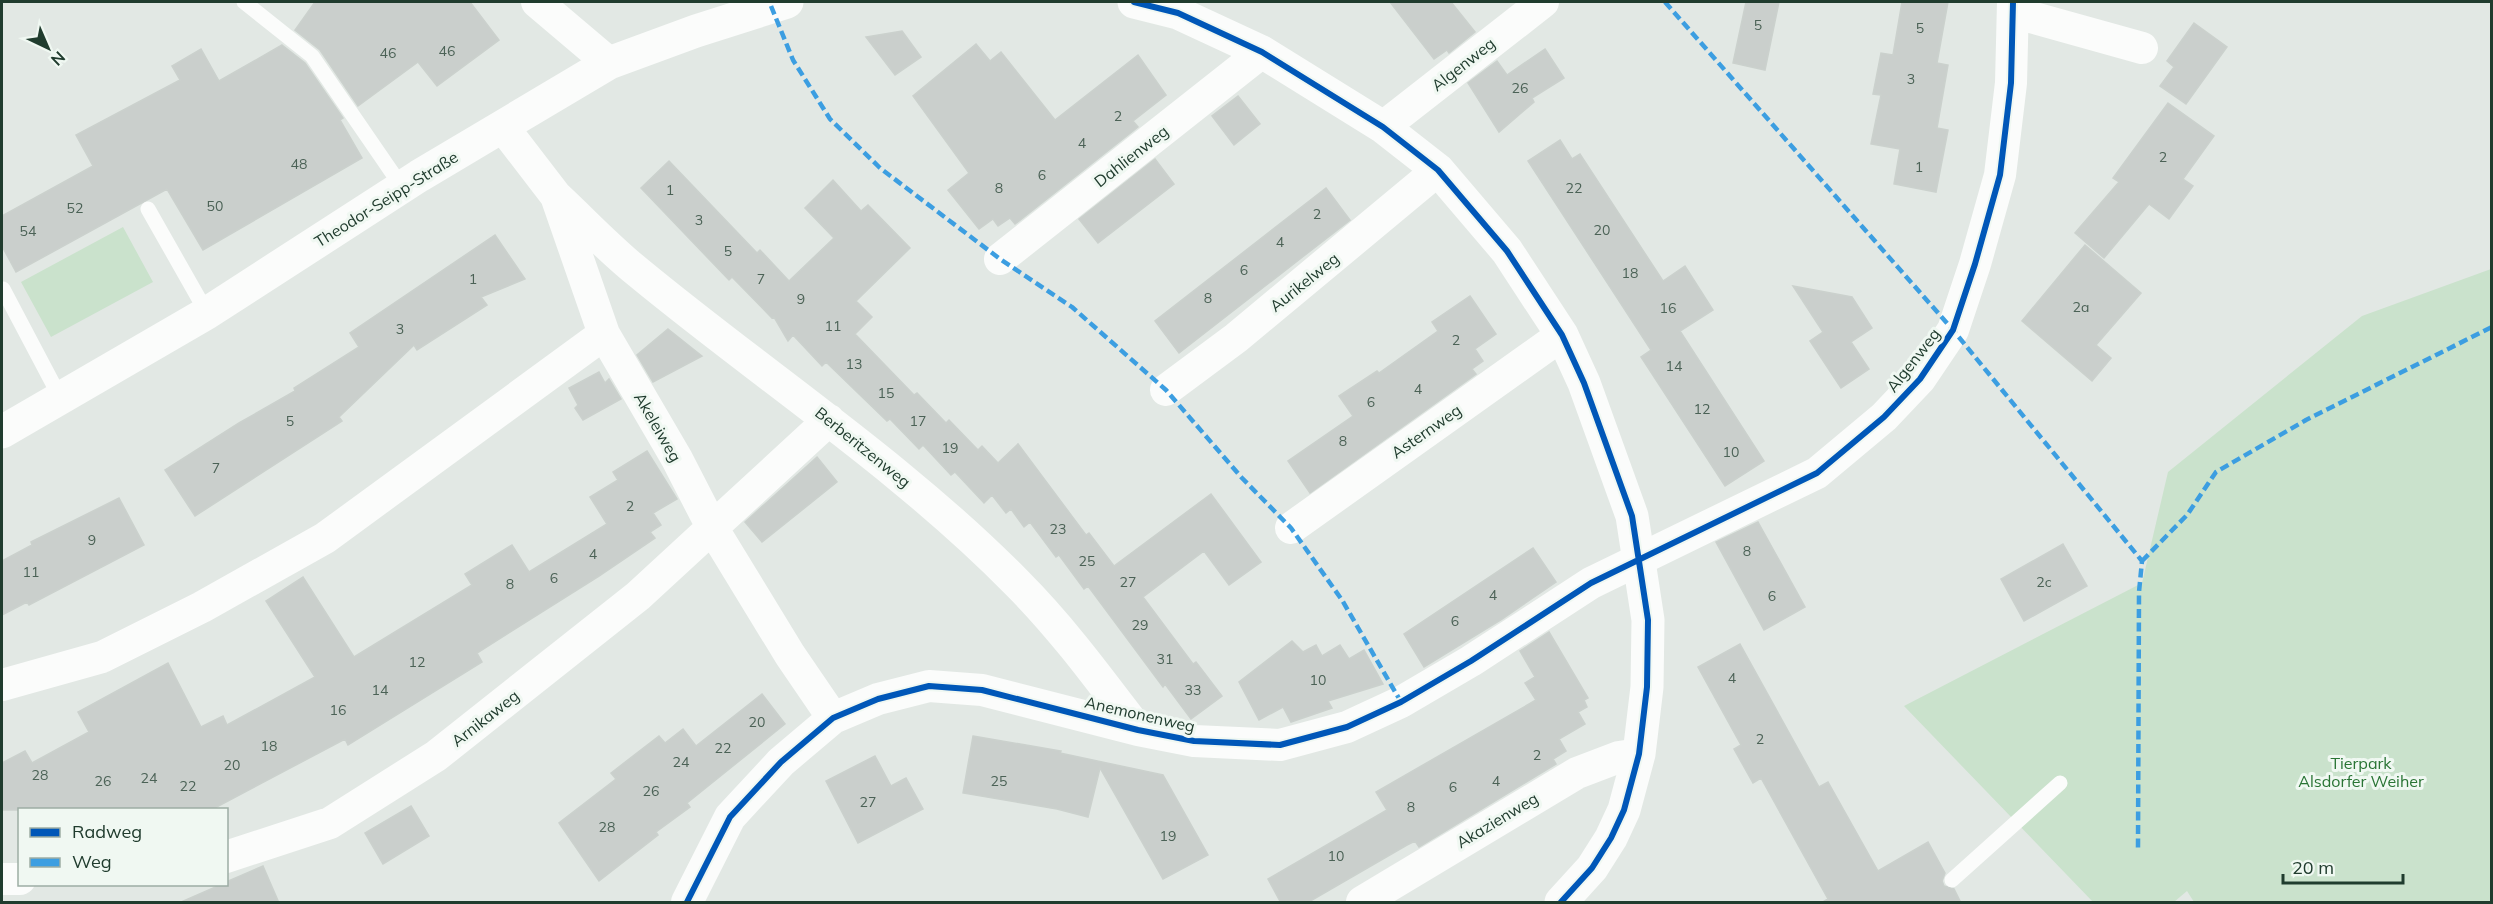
<svg xmlns="http://www.w3.org/2000/svg" width="2493" height="904" font-family="Mulish,sans-serif">
  <style>
    .green { fill: #cae2cc }
    .building { fill: #cacfcc; stroke: #cbd1cd; stroke-width: 1.5 }
    .lines { fill: none; stroke-linecap: round; stroke-linejoin: round }
    .lane { stroke: #fbfcfb; stroke-width: 15 }
    .street { stroke: #fbfcfb; stroke-width: 32 }
    .secondary { stroke: #fbfcfb; stroke-width: 33 }
    .quiet { stroke: #3c9ee1; stroke-width: 4.5; stroke-dasharray: 9 4.5; stroke-linecap: butt }
    .cycleway-casing { stroke: #f0f8f2; stroke-width: 10 }
    .cycleway { stroke: #0057b8; stroke-width: 6 }
    .labels { text-anchor: middle; stroke-width: 6; stroke-linejoin: round; paint-order: stroke }
    .number-label { font-size: 14px; fill: #4b6256 }
    .street-label { font-size: 16px; fill: #203c2e; stroke: #f0f8f2 }
    .park-label { font-size: 16px; fill: #297434; stroke: #f0f8f2 }
  </style>
  <rect width="100%" height="100%" fill="#e2e8e4"/>
  <path class="green" d="M123,227L153,282L51,337L21,282Z
    M2491,269V902H2194L2187,891L2174,902H2093L1904,706L2142,583L2168,472L2362,316Z"/>
  <path class="building" d="M315,2H470L499,40L437,86L418,62L358,106L320,50L295,30Z
    M1390,2H1451L1475,32L1449,53L1447,50L1434,59Z
    M1746,2H1779L1765,70L1733,63Z
    M1902,2H1948L1937,63L1948,65L1937,128L1948,130L1936,192L1894,184L1900,149L1871,144L1881,95L1873,94L1881,53L1893,55Z
    M2194,23L2227,47L2186,104L2160,86L2174,67L2167,61Z
    M902,31L921,57L895,75L866,37Z
    M976,44L990,61L1001,52L1055,120L1138,55L1166,95L1133,121L1138,127L1015,224L1010,218L998,226L993,219L979,229L948,190L969,173L913,96Z
    M282,45L305,63L343,118L340,120L362,158L203,250L167,189L16,272L2,246V216L93,166L76,135L180,80L172,66L201,49L219,81Z
    M1545,49L1564,78L1532,98L1534,102L1499,132L1468,83L1497,61L1507,75Z
    M1238,96L1260,124L1234,145L1212,116Z
    M2168,103L2214,136L2183,179L2193,186L2169,219L2149,204L2104,258L2075,233L2119,182L2113,178Z
    M1560,140L1572,159L1580,154L1663,281L1685,266L1713,310L1680,331L1764,461L1725,486L1641,357L1651,350L1528,161Z
    M1155,159L1174,184L1098,243L1079,219Z
    M669,161L757,253L760,250L789,281L834,238L805,208L833,180L861,211L868,205L910,248L856,301L872,317L855,334L914,395L917,393L946,423L949,420L978,450L982,446L998,463L1018,444L1086,535L1089,533L1114,566L1211,494L1261,562L1229,585L1204,551L1143,597L1193,664L1196,662L1222,696L1191,719L1165,684L1163,687L1088,586L1084,589L1059,555L1056,557L1030,522L1024,527L1011,509L1006,513L992,495L984,503L955,472L951,475L923,445L919,449L890,419L887,421L826,362L822,366L793,335L788,341L774,317L772,318L732,277L729,280L641,188Z
    M1326,188L1350,220L1179,353L1155,321Z
    M495,235L525,279L481,297L487,305L417,350L414,345L339,417L342,421L195,516L165,470L239,423L295,391L294,388L359,347L350,333Z
    M2085,245L2141,293L2096,345L2111,358L2092,381L2022,321Z
    M1793,286L1852,297L1872,328L1851,342L1869,369L1841,388L1810,341L1823,332Z
    M1470,296L1496,334L1475,349L1483,361L1472,369L1476,374L1310,493L1288,461L1353,416L1339,396L1377,371L1379,373L1438,331L1432,322Z
    M668,329L702,356L653,382L637,355Z
    M599,372L605,383L609,379L621,399L583,420L575,408L578,405L569,388Z
    M647,451L677,499L653,513L661,525L650,532L655,538L599,576L477,653L482,662L348,745L345,739L211,810H2V763L25,751L32,763L89,732L78,712L168,663L201,727L223,716L227,725L315,677L266,601L303,577L354,657L472,585L465,574L512,545L529,572L607,524L590,497L618,480L613,472Z
    M817,457L837,482L762,542L745,522Z
    M119,498L144,545L29,605L27,602L2,615V561L32,545L31,542Z
    M1758,522L1805,607L1764,630L1716,542Z
    M2063,544L2087,586L2024,621L2001,579Z
    M1533,548L1556,582L1502,619L1424,667L1404,634Z
    M1549,632L1588,698L1584,700L1587,707L1578,712L1585,724L1559,739L1566,751L1553,759L1556,764L1419,847L1415,841L1407,845L1307,903H1281L1268,879L1387,810L1376,792L1536,700L1525,683L1535,677L1520,651Z
    M1292,641L1303,652L1316,645L1322,656L1340,645L1349,659L1364,650L1383,684L1328,701L1332,708L1291,722L1283,707L1259,720L1239,682Z
    M1740,644L1819,787L1828,782L1878,871L1928,842L1945,873L1942,881L1944,886L1954,889L1961,903H1821L1828,899L1761,778L1753,783L1734,749L1741,745L1698,667Z
    M762,694L785,724L687,803L690,807L656,832L658,835L599,881L559,823L616,779L611,773L659,736L665,743L683,729L696,746Z
    M973,736L1061,751L1060,753L1163,775L1208,855L1163,879L1100,768L1088,817L1057,809L963,793Z
    M875,756L891,786L906,778L923,809L858,843L826,781Z
    M411,806L429,836L383,864L365,833Z
    M263,866L279,903H179L220,885H226V882Z"/>
  <g class="lines">
    <path class="lane" d="M244,2L312,56L402,187
      M148,209L207,313
      M3,289L61,399
      M1952,880L2060,783"/>
    <path class="street" d="M537,2L609,63
      M2013,12L2142,48
      M503,127L556,196L604,334L677,459L713,529L790,655L833,718
      M1383,127L1543,2
      M556,196C584,222 610,250 639,273C765,377 902,466 1017,583C1062,628 1100,680 1138,730
      M1000,259L1262,52
      M1166,390L1236,338L1438,170
      M1291,528L1562,335
      M2,685L102,657L202,607L325,538L604,334
      M226,857L330,823L436,756L638,596L829,420
      M2,879H20
      M687,902L730,817L781,762L833,718L878,699L929,686L982,690L1138,730L1194,741L1280,745L1347,727L1401,702L1471,661L1591,583L1817,473L1884,417L1920,379L1953,330L1975,264L2000,175L2011,83L2013,2
      M1362,902L1577,773L1619,757L1639,754"/>
    <path class="secondary" d="M1134,2L1178,13L1262,52L1383,127L1438,170L1507,251L1562,335L1584,383L1632,516L1648,620L1647,687L1639,754L1624,810L1611,838L1592,868L1561,902
      M2,432L207,313L419,176L609,63L696,31L787,2"/>
    <path class="quiet" d="M1665,2L1953,330L2142,561L2139,592L2138,848
      M771,6L793,60L830,119L880,168L1000,259L1072,307L1166,390L1242,478L1291,528L1342,600L1401,702
      M2142,561L2187,515L2216,472L2306,420L2492,327"/>
    <g class="cycleway-casing">
      <path id="cycleway" d="M1134,2L1178,13L1262,52L1383,127L1438,170L1507,251L1562,335L1584,383L1632,516L1648,620L1647,687L1639,754L1624,810L1611,838L1592,868L1561,902
        M687,902L730,817L781,762L833,718L878,699L929,686L982,690L1138,730L1194,741L1280,745L1347,727L1401,702L1471,661L1591,583L1817,473L1884,417L1920,379L1953,330L1975,264L2000,175L2011,83L2013,2"/>
    </g>
    <use href="#cycleway" class="cycleway"/>
  </g>
  <g class="labels">
    <g class="number-label">
      <text x="1758" y="30">5</text>
      <text x="1920" y="33">5</text>
      <text x="447" y="56">46</text>
      <text x="388" y="58">46</text>
      <text x="1911" y="84">3</text>
      <text x="1520" y="93">26</text>
      <text x="1118" y="121">2</text>
      <text x="1082" y="148">4</text>
      <text x="2163" y="162">2</text>
      <text x="299" y="169">48</text>
      <text x="1919" y="172">1</text>
      <text x="1042" y="180">6</text>
      <text x="999" y="193">8</text>
      <text x="1574" y="193">22</text>
      <text x="670" y="195">1</text>
      <text x="215" y="211">50</text>
      <text x="75" y="213">52</text>
      <text x="1317" y="219">2</text>
      <text x="699" y="225">3</text>
      <text x="1602" y="235">20</text>
      <text x="28" y="236">54</text>
      <text x="1280" y="247">4</text>
      <text x="728" y="256">5</text>
      <text x="1244" y="275">6</text>
      <text x="1630" y="278">18</text>
      <text x="473" y="284">1</text>
      <text x="761" y="284">7</text>
      <text x="1208" y="303">8</text>
      <text x="801" y="304">9</text>
      <text x="2081" y="312">2a</text>
      <text x="1668" y="313">16</text>
      <text x="833" y="331">11</text>
      <text x="400" y="334">3</text>
      <text x="1456" y="345">2</text>
      <text x="854" y="369">13</text>
      <text x="1674" y="371">14</text>
      <text x="1418" y="394">4</text>
      <text x="886" y="398">15</text>
      <text x="1371" y="407">6</text>
      <text x="1702" y="414">12</text>
      <text x="290" y="426">5</text>
      <text x="918" y="426">17</text>
      <text x="1343" y="446">8</text>
      <text x="950" y="453">19</text>
      <text x="1731" y="457">10</text>
      <text x="216" y="473">7</text>
      <text x="630" y="511">2</text>
      <text x="1058" y="534">23</text>
      <text x="92" y="545">9</text>
      <text x="1747" y="556">8</text>
      <text x="593" y="559">4</text>
      <text x="1087" y="566">25</text>
      <text x="31" y="577">11</text>
      <text x="554" y="583">6</text>
      <text x="1128" y="587">27</text>
      <text x="2044" y="587">2c</text>
      <text x="510" y="589">8</text>
      <text x="1493" y="600">4</text>
      <text x="1772" y="601">6</text>
      <text x="1455" y="626">6</text>
      <text x="1140" y="630">29</text>
      <text x="1165" y="664">31</text>
      <text x="417" y="667">12</text>
      <text x="1732" y="683">4</text>
      <text x="1318" y="685">10</text>
      <text x="380" y="695">14</text>
      <text x="1193" y="695">33</text>
      <text x="338" y="715">16</text>
      <text x="757" y="727">20</text>
      <text x="1760" y="744">2</text>
      <text x="269" y="751">18</text>
      <text x="723" y="753">22</text>
      <text x="1537" y="760">2</text>
      <text x="681" y="767">24</text>
      <text x="232" y="770">20</text>
      <text x="40" y="780">28</text>
      <text x="149" y="783">24</text>
      <text x="103" y="786">26</text>
      <text x="999" y="786">25</text>
      <text x="1496" y="786">4</text>
      <text x="188" y="791">22</text>
      <text x="1453" y="792">6</text>
      <text x="651" y="796">26</text>
      <text x="868" y="807">27</text>
      <text x="1411" y="812">8</text>
      <text x="607" y="832">28</text>
      <text x="1168" y="841">19</text>
      <text x="1336" y="861">10</text>
    </g>
    <g class="street-label">
      <text transform="translate(1463 64) rotate(-38)" y="6">Algenweg</text>
      <text transform="translate(1131 156) rotate(-38)" y="6">Dahlienweg</text>
      <text transform="translate(386 199) rotate(-32)" y="6">Theodor-Seipp-Straße</text>
      <text transform="translate(1304 282) rotate(-39)" y="6">Aurikelweg</text>
      <text transform="translate(1913 360) rotate(-52)" y="6">Algenweg</text>
      <text transform="translate(658 427) rotate(60)" y="6">Akeleiweg</text>
      <text transform="translate(1426 431) rotate(-35)" y="6">Asternweg</text>
      <text transform="translate(863 447) rotate(39)" y="6">Berberitzenweg</text>
      <text transform="translate(1140 714) rotate(13)" y="6">Anemonenweg</text>
      <text transform="translate(485 718) rotate(-38)" y="6">Arnikaweg</text>
      <text transform="translate(1497 820) rotate(-31)" y="6">Akazienweg</text>
    </g>
    <g class="park-label">
      <text x="2361" y="769">Tierpark<tspan x="2361" dy="18">Alsdorfer Weiher</tspan></text>
    </g>
  </g>
  <rect width="2493" height="904" fill="none" stroke="#203c2e" stroke-width="6"/>
  <rect x="18" y="808" width="210" height="78" fill="#f0f8f2" stroke="#9dada4" stroke-width="1.5"/>
  <rect x="30" y="828" width="30" height="9" fill="#0057b8" stroke="#9dada4" stroke-width="1.5"/>
  <text x="72" y="838" font-size="18" fill="#203c2e">Radweg</text>
  <rect x="30" y="858" width="30" height="9" fill="#3c9ee1" stroke="#9dada4" stroke-width="1.5"/>
  <text x="72" y="868" font-size="18" fill="#203c2e">Weg</text>
  <g transform="translate(48 48) rotate(136)" stroke="#f0f8f2" stroke-width="4.5" paint-order="stroke">
  <path d="M0-4.5L10 22L0 15L-10 22Z" fill="#203c2e"/>
  <text y="-9" font-size="16" font-weight="bold" text-anchor="middle" fill="#203c2e">N</text>
  </g>
  <path d="M2283 874v9h120v-9" fill="none" stroke="#203c2e" stroke-width="3"/>
  <text x="2292" y="874" font-size="18" fill="#203c2e" stroke="#f0f8f2" stroke-width="4.5" paint-order="stroke">20 m</text>
</svg>
